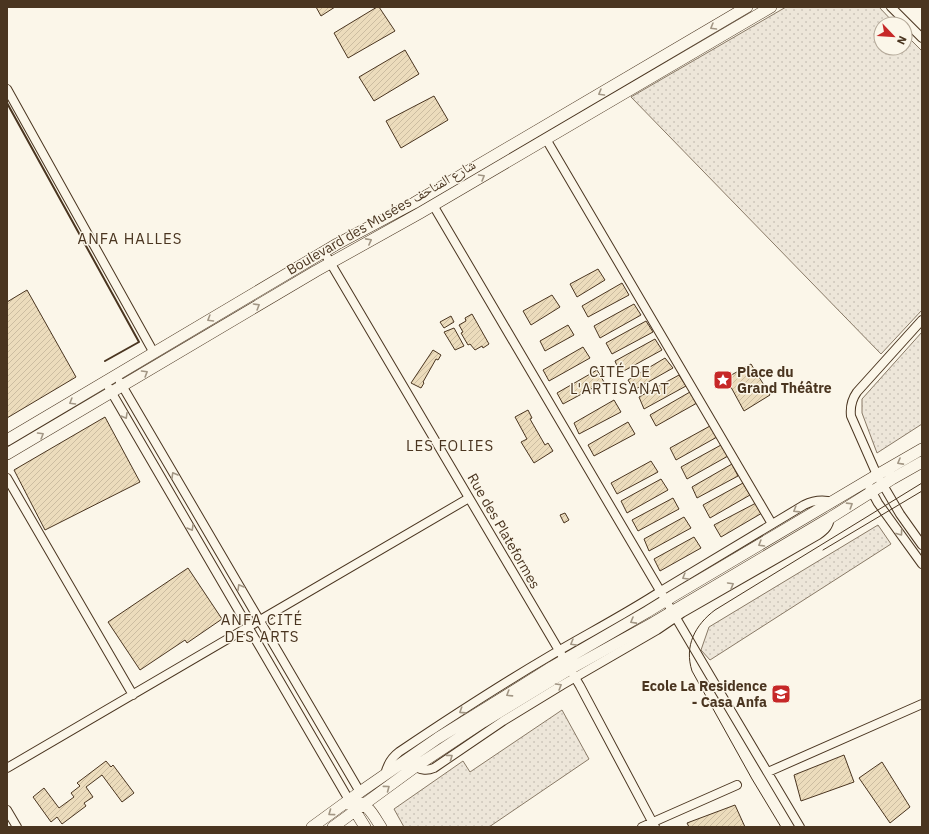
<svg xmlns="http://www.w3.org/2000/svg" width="929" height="834" font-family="'IBM Plex Sans','Noto Naskh Arabic',sans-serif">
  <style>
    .grass { fill: url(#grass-dots); stroke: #887966 }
    .building { fill: url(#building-hatch); stroke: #4a3520 }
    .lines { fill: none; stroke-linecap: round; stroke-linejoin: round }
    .street-casing { stroke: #4a3520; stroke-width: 10 }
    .secondary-casing { stroke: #4a3520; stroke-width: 12 }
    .street { stroke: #fbf6e9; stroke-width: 8 }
    .secondary { stroke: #fbf6e9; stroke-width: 11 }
    .tram { stroke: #4a3520; stroke-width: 1 }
    .wall { stroke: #4a3520; stroke-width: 2 }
    .oneway { stroke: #a29684 }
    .labels { text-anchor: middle; stroke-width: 3; stroke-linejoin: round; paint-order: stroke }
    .street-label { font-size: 14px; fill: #4a3520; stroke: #fbf6e9 }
    .poi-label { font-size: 14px; font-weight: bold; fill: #4a3520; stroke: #fbf6e9; text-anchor: start }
    .neighbourhood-label { font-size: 15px; letter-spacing: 1px; fill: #4a3520; stroke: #fbf6e9 }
  </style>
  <defs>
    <pattern id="grass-dots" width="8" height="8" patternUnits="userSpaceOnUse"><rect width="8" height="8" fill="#ede6d9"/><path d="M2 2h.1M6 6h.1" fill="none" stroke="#cdc6ba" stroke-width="1.8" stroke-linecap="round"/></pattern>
    <pattern id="building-hatch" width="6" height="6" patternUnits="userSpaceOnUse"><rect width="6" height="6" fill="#ecdcbc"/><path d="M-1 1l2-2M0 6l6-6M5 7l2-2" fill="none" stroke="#ccbda1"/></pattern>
  </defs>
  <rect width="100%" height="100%" fill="#fbf6e9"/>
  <path class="grass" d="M786,7H879L895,24H881V48H905V34L922,51V310L881,354L631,97Z
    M922,332V424L877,453L862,413V399Z
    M878,525L891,544L710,660L701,650L709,627Z
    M562,710L589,759L489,827H404L394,809L463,761L470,772Z"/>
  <path class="building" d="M316,7H335L321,16Z
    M377,7H379L395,31L348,58L334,33Z
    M405,50L419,74L374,101L359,77Z
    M434,96L448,120L401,148L386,121Z
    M598,269L605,280L577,297L570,284Z
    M622,283L629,295L588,317L582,306Z
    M27,290L76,377L7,418V302Z
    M552,295L560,307L531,325L523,311Z
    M634,304L641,315L600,338L594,326Z
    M472,314L489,344L483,348L482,346L475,350L470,344L468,345L461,333L463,332L459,325L466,321L465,318Z
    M451,316L454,322L444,328L440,322Z
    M646,321L653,332L612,354L606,343Z
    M568,325L574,335L545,351L540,341Z
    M454,328L464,346L455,350L444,332Z
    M655,339L662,350L620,373L615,361Z
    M583,347L590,358L549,381L543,370Z
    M433,350L441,355L438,360L436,359L423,382L424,383L421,388L411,383Z
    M665,358L673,368L634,390L628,380Z
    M751,364L770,395L744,411L726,378Z
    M597,370L604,382L563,404L557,393Z
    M679,375L686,386L644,409L639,397Z
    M690,392L697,403L656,426L650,415Z
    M614,400L621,412L579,434L574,423Z
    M528,410L532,418L530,419L545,445L548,443L553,451L534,463L521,442L527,439L515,417Z
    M105,417L140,482L45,530L14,470Z
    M628,422L635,434L594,456L588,445Z
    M710,426L717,437L676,460L670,448Z
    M721,445L728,456L687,479L681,467Z
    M651,461L658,472L617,494L611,483Z
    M732,464L738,476L697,498L692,487Z
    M661,479L668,490L627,513L621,501Z
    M743,483L750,495L710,518L703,505Z
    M673,498L679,509L638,531L632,520Z
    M756,503L762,513L721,537L714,525Z
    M565,513L569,520L564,523L560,515Z
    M684,517L691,528L649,551L644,539Z
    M694,537L701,548L660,571L654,559Z
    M188,568L222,619L187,643L185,640L140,670L108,622Z
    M844,755L854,782L801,801L794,775Z
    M106,761L111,767L113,765L134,793L122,802L102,775L86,787L93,797L84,803L86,806L62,824L57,817L51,822L33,797L44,788L59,808L74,797L71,793L80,786L77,783Z
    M882,762L910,807L890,823L859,778Z
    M735,805L745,827H689L687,823Z"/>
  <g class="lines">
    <g class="street-casing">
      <path id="street" d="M891,7L922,38
        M7,89L154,353
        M546,139L772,524
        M433,205L712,679L800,827
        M324,252L580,686L655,827
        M922,320L857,392C852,399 850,407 851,416L877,475L883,485L900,514L922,545
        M120,382L360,792
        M109,388L349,800
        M7,478L133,695
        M866,481L878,503L922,564
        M415,767C422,770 427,771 434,768L503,721L562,685L657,630L682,613L818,535C825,530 829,526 830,518
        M7,768L469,498
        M768,772L922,704
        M385,775C387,765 391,758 399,752C448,719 497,687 548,657C585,635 624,615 661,591L804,505C814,500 822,499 833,502
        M7,810L17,827
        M642,827L737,785"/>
    </g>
    <g class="secondary-casing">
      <path id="secondary" d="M7,440L337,244L414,203L747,7
        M7,454L316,271L420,213L771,7
        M358,802C369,805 375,818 381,827
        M352,806L365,827
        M312,827L360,792L438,738L552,667L647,612L673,596L877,475L922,449
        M333,827L415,767L483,722L570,669L653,623L830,518L892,479L922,462"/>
    </g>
    <use href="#street" class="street"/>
    <use href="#secondary" class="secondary"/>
    <path class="tram" d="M823,550L922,491
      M781,827L752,779L692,671C684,646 695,625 715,610L922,483"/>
    <path class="wall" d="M7,103L139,342L105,361"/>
  </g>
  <defs><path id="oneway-chevron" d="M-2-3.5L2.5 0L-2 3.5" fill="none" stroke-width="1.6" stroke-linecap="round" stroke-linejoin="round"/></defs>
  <g class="oneway">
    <use href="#oneway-chevron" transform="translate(713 27) rotate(150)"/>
    <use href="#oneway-chevron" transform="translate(601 93) rotate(150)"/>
    <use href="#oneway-chevron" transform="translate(482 177) rotate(-30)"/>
    <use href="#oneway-chevron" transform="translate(369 241) rotate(-28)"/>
    <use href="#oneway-chevron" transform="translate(257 306) rotate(-31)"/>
    <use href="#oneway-chevron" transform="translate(210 319) rotate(149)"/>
    <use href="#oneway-chevron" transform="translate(145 373) rotate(-31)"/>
    <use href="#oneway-chevron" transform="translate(72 402) rotate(149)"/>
    <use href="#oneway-chevron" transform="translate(125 416) rotate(60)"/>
    <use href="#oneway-chevron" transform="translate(41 435) rotate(-31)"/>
    <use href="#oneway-chevron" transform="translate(900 462) rotate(151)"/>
    <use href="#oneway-chevron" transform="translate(174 475) rotate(-120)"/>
    <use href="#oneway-chevron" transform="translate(850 505) rotate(-32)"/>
    <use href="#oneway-chevron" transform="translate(796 510) rotate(148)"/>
    <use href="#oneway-chevron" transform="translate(191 528) rotate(60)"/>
    <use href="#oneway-chevron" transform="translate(900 533) rotate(54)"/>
    <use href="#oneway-chevron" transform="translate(761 544) rotate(149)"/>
    <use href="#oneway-chevron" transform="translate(685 577) rotate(149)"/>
    <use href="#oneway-chevron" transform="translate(731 585) rotate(-30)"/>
    <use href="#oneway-chevron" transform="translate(240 587) rotate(-120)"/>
    <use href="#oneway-chevron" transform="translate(633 621) rotate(151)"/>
    <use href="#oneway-chevron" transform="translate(573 643) rotate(150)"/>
    <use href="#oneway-chevron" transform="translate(559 686) rotate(-31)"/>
    <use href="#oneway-chevron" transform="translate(509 694) rotate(148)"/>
    <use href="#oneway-chevron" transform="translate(462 711) rotate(147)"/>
    <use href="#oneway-chevron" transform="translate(450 757) rotate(-36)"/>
    <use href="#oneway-chevron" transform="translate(387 788) rotate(-37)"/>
    <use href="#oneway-chevron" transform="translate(331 813) rotate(144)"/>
  </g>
  <defs>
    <g id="sight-square" transform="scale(1)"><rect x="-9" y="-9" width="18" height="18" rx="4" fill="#c62828" stroke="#fbf6e9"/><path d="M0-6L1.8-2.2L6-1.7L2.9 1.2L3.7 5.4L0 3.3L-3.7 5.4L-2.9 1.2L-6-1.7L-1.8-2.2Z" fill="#fff"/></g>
    <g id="school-square" transform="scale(1)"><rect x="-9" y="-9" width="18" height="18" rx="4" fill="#c62828" stroke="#fbf6e9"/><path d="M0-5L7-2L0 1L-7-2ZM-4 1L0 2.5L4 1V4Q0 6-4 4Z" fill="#fff"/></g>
  </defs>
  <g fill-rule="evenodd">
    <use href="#sight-square" x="723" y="380"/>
    <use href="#school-square" x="781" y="694"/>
  </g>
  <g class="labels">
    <g class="street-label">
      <text transform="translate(381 217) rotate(-30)" y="5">Boulevard des Musées شارع المتاحف</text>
      <text transform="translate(504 531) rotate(60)" y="5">Rue des Plateformes</text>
    </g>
    <g class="poi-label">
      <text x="737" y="377">Place du<tspan x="737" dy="16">Grand Théâtre</tspan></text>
      <text x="767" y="691" text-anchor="end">Ecole La Residence<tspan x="767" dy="16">- Casa Anfa</tspan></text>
    </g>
    <g class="neighbourhood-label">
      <text x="130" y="244">ANFA HALLES</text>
      <text x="620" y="377">CITÉ DE<tspan x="620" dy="17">L'ARTISANAT</tspan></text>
      <text x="450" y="451">LES FOLIES</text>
      <text x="262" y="625">ANFA CITÉ<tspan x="262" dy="17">DES ARTS</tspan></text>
    </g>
  </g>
  <rect width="929" height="834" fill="none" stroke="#4a3520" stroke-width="16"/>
  <g transform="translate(893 36) rotate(115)"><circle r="19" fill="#fbf6e9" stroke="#b4a999"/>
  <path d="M0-3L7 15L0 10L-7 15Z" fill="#c62828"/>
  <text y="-6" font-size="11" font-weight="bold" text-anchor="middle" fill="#4a3520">N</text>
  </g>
</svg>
